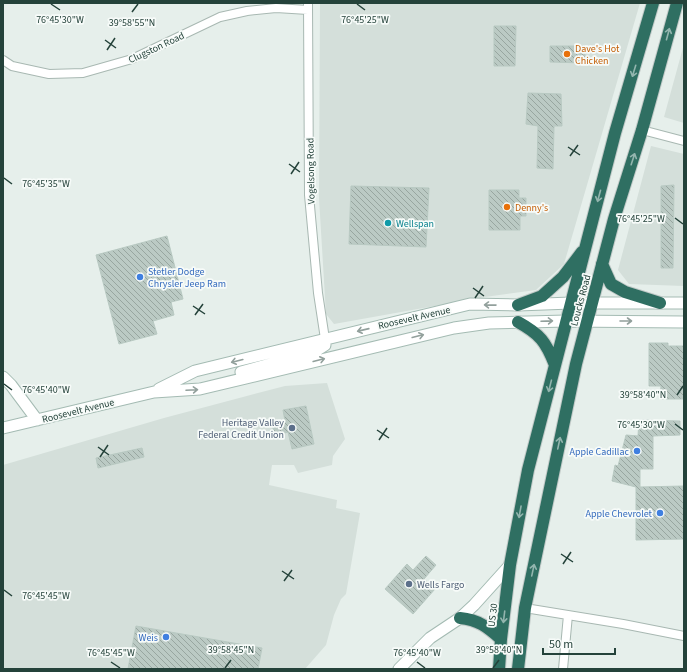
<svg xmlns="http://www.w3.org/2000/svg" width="687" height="672" font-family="'Source Sans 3',sans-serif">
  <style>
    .built { fill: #d4dfda }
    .building { fill: url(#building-back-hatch); stroke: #b8c9c2 }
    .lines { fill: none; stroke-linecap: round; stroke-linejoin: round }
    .street-casing { stroke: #a8b8b2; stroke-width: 10 }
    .secondary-casing { stroke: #a4bbb3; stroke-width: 13 }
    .highway-casing { stroke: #c2cac8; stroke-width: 14 }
    .street { stroke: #fff; stroke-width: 8 }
    .secondary { stroke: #fff; stroke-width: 11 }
    .highway { stroke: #2f6f62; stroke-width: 12 }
    .oneway { stroke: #93b5ae }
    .oneway2 { stroke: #92a09c }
    .ticks { fill: none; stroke: #24423a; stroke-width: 1.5 }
    .food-dot { fill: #e8710a; stroke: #f7fbf9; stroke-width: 1.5 }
    .culture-dot { fill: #0f9aa8; stroke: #f7fbf9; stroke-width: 1.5 }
    .shop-dot { fill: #3f7fe0; stroke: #f7fbf9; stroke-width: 1.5 }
    .service-dot { fill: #5c6f8a; stroke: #f7fbf9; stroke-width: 1.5 }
    .labels { text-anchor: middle; stroke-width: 3.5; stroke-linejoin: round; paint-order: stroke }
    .street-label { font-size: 10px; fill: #24423a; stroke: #f7fbf9 }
    .food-label { font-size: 10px; fill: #c56008; stroke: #f7fbf9; text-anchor: start }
    .culture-label { font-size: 10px; fill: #0d838f; stroke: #f7fbf9; text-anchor: start }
    .shop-label { font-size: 10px; fill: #366cbe; stroke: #f7fbf9; text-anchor: end }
    .service-label { font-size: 10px; fill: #4e5e75; stroke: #f7fbf9; text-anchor: end }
    .ticks-label { font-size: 10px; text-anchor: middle; fill: #24423a; stroke: #f7fbf9; stroke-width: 3.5; stroke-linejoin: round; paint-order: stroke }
  </style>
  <defs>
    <pattern id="building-back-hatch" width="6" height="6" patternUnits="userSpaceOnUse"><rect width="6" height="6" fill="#bbcac4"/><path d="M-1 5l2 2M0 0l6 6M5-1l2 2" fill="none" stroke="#98a6a0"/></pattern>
  </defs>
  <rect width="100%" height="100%" fill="#e6efeb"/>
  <path class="built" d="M320,3H640L564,264L536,290L485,297L334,324L326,314L319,198Z
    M684,44V123L664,117Z
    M651,146L684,154V286L629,284L618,270Z
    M327,383L345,439L333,456L332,465L298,473L294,465H272L269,485L337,500L336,508L360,513L346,594L341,599L334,615L326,645L305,669H3V465L164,418L243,397L285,386Z"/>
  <path class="building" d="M494,26H516L515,66H494Z
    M550,46H585V63L550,62Z
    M528,93L561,94L562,126H554L553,169L537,168L538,126L526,124Z
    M674,185L673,268H661V186Z
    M351,186L429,188L426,247L349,244Z
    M489,190H519V198H526V216H520V230H489Z
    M167,236L183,299L171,302L174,315L153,321L157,334L119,344L96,255Z
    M649,343H668V346H684V399H660L661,386H649Z
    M306,406L314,444L292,449L288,432L275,436L272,424L285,421L283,410Z
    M639,420L680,421V435L653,436V469H640V487L684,486V539L636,540V487L612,481L615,465L618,466L626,435L638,436Z
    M142,448L144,457L98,468L96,458Z
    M426,556L436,565L424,579L435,589L413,614L385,589L407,564L413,570Z
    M136,626L262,648L258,669H128Z"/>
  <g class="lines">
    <g class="street-casing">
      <path id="street" d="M308,3L309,195L318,293L325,339
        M3,60L12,66L49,74L83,73L132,59L220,17L247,11L276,8L308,10
        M642,130L684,141
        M525,608L623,624L684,636
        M563,669L568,615"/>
    </g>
    <g class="secondary-casing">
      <path id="secondary" d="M241,372L314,352L325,345V339
        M3,377L11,385L37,420
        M159,389L195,371L470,304L518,305L571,303H684
        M3,428L154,392L200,389L454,328L489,323L566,321L684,322
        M399,669L430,638L460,618L474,605L510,565"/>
    </g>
    <g class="highway-casing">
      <path id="highway" d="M602,264L611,284L625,292L660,303
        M518,305L542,296L563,277L582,252
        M518,322C540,334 546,342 555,365
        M460,618C479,620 487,627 501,639
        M499,669L501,639L510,565L528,470L615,133L653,3
        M518,669L525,608L576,364L614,219L642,130L677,3"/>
    </g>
    <use href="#street" class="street"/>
    <use href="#secondary" class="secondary"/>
    <use href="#highway" class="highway"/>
  </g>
  <defs><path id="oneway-shaft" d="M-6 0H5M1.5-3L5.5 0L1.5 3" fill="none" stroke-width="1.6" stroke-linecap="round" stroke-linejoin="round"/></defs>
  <g class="oneway">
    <use href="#oneway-shaft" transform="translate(668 34) rotate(-75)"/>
    <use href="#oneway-shaft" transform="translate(634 71) rotate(107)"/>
    <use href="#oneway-shaft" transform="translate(633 159) rotate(-72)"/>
    <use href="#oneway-shaft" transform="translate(599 196) rotate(105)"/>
    <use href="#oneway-shaft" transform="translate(550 386) rotate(104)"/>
    <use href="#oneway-shaft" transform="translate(559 443) rotate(-78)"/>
    <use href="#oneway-shaft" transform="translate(520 512) rotate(100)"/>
    <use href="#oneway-shaft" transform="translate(533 570) rotate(-78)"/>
    <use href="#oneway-shaft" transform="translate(504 617) rotate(97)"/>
  </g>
  <g class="oneway2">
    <use href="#oneway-shaft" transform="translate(490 305) rotate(-179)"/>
    <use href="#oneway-shaft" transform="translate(547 321) rotate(-2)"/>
    <use href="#oneway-shaft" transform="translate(626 321)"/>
    <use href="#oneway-shaft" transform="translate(363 330) rotate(167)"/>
    <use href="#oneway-shaft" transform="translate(418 336) rotate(-14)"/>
    <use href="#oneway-shaft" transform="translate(319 360) rotate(-14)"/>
    <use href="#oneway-shaft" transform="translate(237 361) rotate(166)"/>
    <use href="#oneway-shaft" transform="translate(192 390) rotate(-3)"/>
  </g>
  <path class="ticks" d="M51,4L60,10M357,4L365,10M132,12L138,4M105,40L116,48M107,50L115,38M568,147L580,155M570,156L578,145M289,164L300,172M291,174L299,162M4,178L12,184M675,218L683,224M473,288L484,296M475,298L483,286M193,306L205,314M195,315L203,304M4,384L12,390M677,395L683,386M675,424L683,430M377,430L389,438M379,440L387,428M98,447L109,455M100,457L108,445M561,554L573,562M563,564L571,552M282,571L294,579M284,581L292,570M4,590L12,596M111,662L120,668M417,662L425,668M225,668L231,660M493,668L499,660"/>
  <g class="food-dot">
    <circle cx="567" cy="54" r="4"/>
    <circle cx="507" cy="207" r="4"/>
  </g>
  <circle class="culture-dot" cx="388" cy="223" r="4"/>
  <g class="shop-dot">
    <circle cx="140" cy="277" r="4"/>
    <circle cx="637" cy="451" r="4"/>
    <circle cx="660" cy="513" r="4"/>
    <circle cx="166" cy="637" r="4"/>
  </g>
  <g class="service-dot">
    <circle cx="292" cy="428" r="4"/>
    <circle cx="409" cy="584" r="4"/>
  </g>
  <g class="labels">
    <g class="street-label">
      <text transform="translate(156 47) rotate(-25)" y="4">Clugston Road</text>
      <text transform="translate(310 171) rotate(-91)" y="4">Vogelsong Road</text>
      <text transform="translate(580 300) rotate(-75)" y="4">Loucks Road</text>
      <text transform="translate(414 317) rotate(-13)" y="4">Roosevelt Avenue</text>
      <text transform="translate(78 410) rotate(-14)" y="4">Roosevelt Avenue</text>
      <text transform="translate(492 615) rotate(-83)" y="4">US 30</text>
    </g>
    <g class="food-label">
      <text x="575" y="52">Dave's Hot<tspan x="575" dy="12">Chicken</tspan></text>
      <text x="515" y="211">Denny's</text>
    </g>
    <g class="culture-label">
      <text x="396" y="227">Wellspan</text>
    </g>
    <g class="shop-label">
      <text x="148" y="275" text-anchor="start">Stetler Dodge<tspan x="148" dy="12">Chrysler Jeep Ram</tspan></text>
      <text x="629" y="455">Apple Cadillac</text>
      <text x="652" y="517">Apple Chevrolet</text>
      <text x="158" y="641">Weis</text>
    </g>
    <g class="service-label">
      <text x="284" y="426">Heritage Valley<tspan x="284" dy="12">Federal Credit Union</tspan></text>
      <text x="417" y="588" text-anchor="start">Wells Fargo</text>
    </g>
  </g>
  <g class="ticks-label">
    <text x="60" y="23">76°45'30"W</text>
    <text x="365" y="23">76°45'25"W</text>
    <text x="132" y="26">39°58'55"N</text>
    <text x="46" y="187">76°45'35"W</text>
    <text x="641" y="222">76°45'25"W</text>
    <text x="46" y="393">76°45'40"W</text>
    <text x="643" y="398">39°58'40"N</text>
    <text x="641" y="428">76°45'30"W</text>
    <text x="46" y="599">76°45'45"W</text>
    <text x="231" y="653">39°58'45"N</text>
    <text x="499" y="653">39°58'40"N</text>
    <text x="111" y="656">76°45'45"W</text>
    <text x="417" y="656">76°45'40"W</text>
  </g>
  <rect width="687" height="672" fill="none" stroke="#24423a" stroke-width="8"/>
  <path d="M543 648v6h72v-6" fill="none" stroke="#24423a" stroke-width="2"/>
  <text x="549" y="648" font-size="12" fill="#24423a" stroke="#f7fbf9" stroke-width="3" paint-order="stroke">50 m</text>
</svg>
